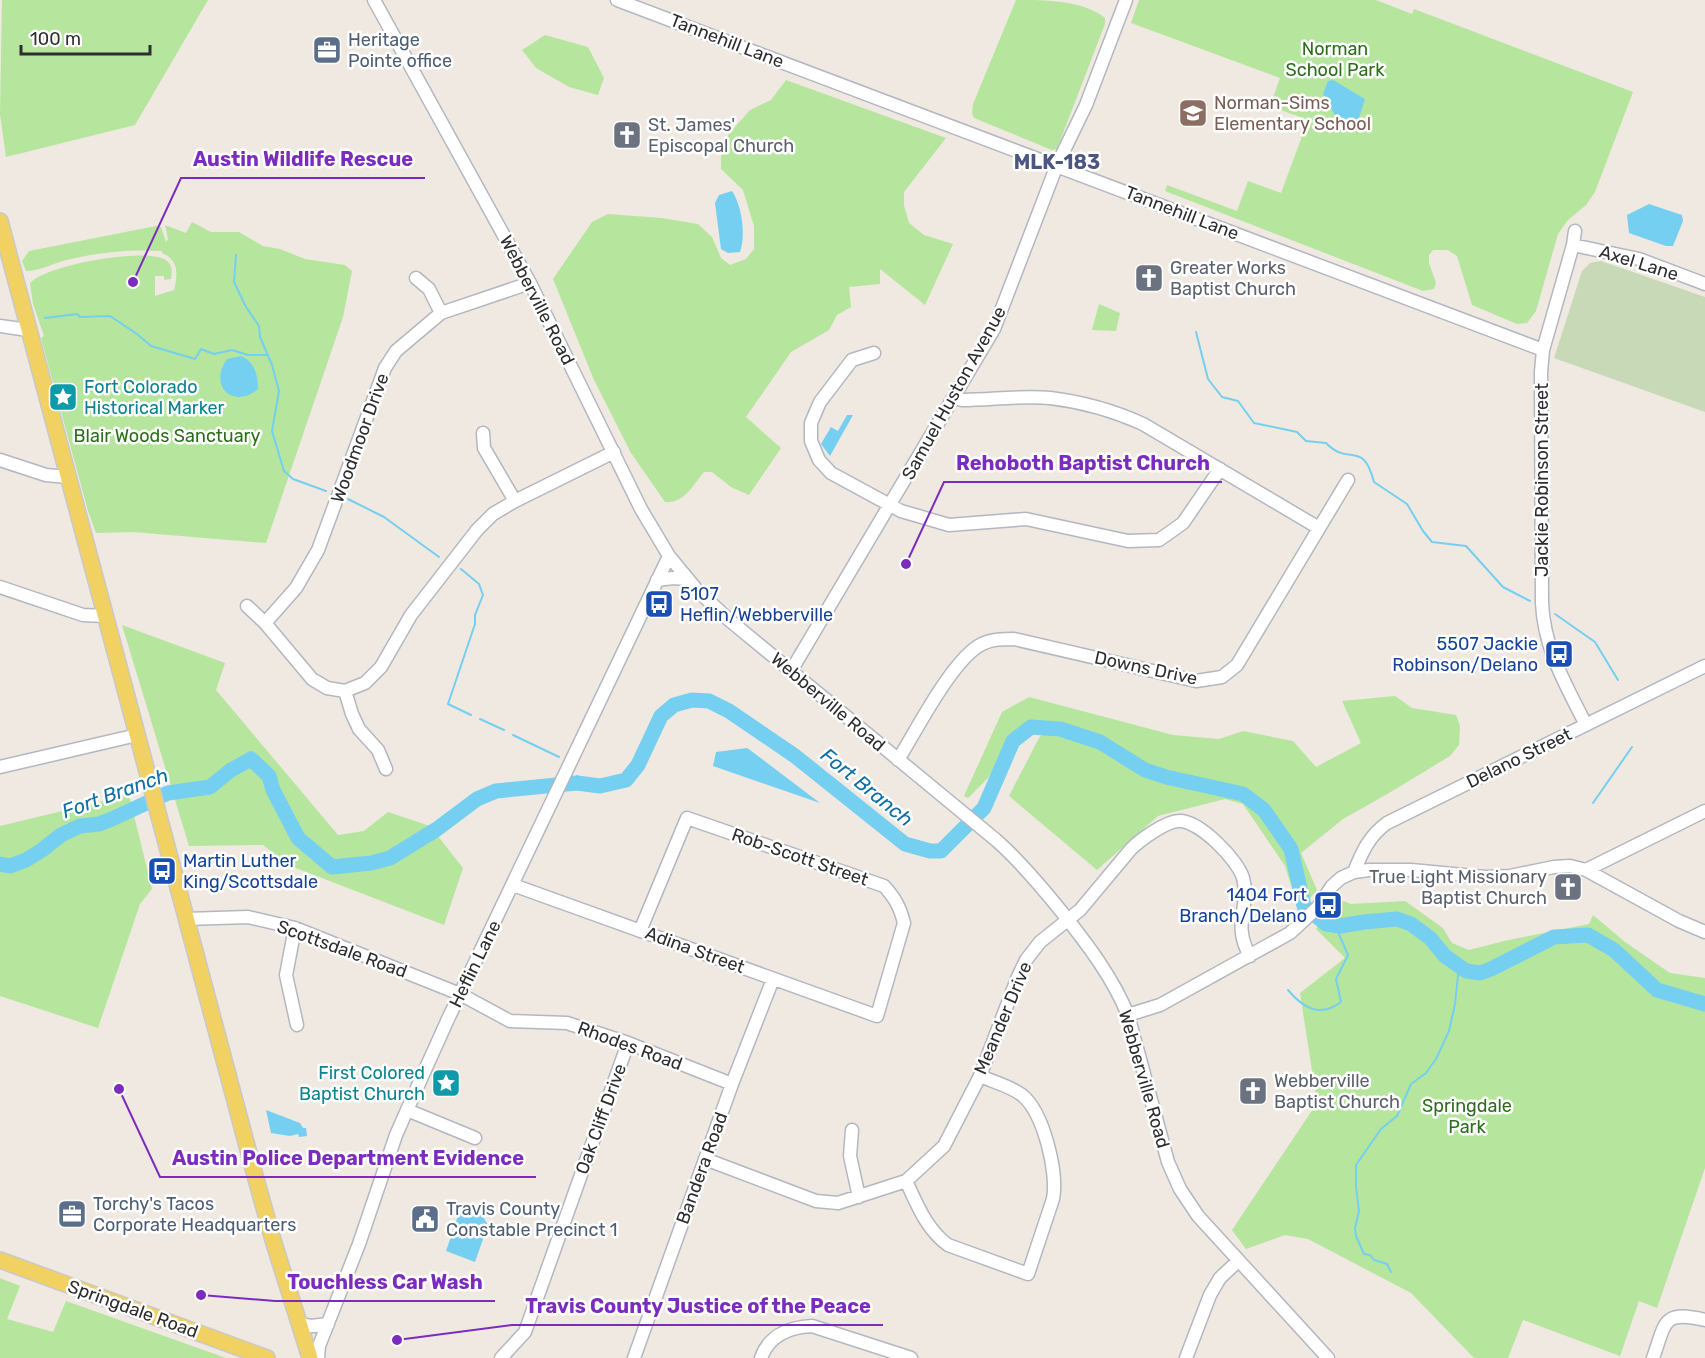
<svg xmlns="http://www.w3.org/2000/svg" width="1705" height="1358" font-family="Rubik,sans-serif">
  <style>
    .green { fill: #b6e59e }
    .cemetery { fill: #c8d9b8 }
    .water { fill: #75cff0 }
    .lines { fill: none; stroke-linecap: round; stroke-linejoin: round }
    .stream { stroke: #75cff0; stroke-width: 2 }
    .river { stroke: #75cff0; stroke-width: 15 }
    .minor-casing { stroke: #b4b7c1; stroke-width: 15 }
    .major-casing { stroke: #c9c9c9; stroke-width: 18 }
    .minor { stroke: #fff; stroke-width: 12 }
    .major { stroke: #f2d163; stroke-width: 15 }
    .labels { text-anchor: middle; stroke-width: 5; stroke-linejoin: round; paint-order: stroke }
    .service-label { font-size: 18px; fill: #4e5e75; stroke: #fff; text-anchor: start }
    .street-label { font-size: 18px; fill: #2e2e2e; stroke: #fff }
    .park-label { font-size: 18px; fill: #2c6e1b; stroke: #fff }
    .education-label { font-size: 18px; fill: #785e54; stroke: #fff; text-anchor: start }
    .worship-label { font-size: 18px; fill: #5b616d; stroke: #fff; text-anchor: start }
    .culture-label { font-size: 18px; fill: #0d838f; stroke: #fff; text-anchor: start }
    .transit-label { font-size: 18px; fill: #164399; stroke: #fff; text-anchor: start }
    .neighbourhood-label { font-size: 20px; font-weight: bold; fill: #4d5680; stroke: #fff }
    .water-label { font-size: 20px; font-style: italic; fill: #0d6fa3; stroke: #fff }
    .leader { fill: none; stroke: #7b2cbf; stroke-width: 2 }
    .callout-dot { fill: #7b2cbf; stroke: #fff; stroke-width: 2 }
    .callout-label { font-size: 20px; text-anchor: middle; font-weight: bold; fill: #7b2cbf; stroke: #fff; stroke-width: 5; stroke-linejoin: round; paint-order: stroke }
  </style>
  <rect width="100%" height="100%" fill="#efe9e1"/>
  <path class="green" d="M2,0H208L135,125L6,157L0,114Z
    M1016,0C1045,0 1083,0 1105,18V24L1057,149L1052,150L974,118L972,113L973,104Z
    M1139,0H1376L1412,14L1414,9L1633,92L1595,192L1586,205L1567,221L1558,234L1536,311L1527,323L1517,324L1472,305L1457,256L1448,250H1433L1429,255V263L1436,283L1434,289L1423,291L1165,191L1167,185L1237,211L1248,181L1281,193L1308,120L1270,106L1280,78L1131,23Z
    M545,35L588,47L604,78L598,95L569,87L536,68L522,50Z
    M786,80L946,138L904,192V205L909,223L924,235L953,244L925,305L880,269V284L849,287L851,307L837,315L829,330L791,352L746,417L781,448L749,495L731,487L712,472H704C694,484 684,504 665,502L631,453L594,380L553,279L592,222L608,214L662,218L698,224L712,237L721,258L730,265L746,259L754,249V226L743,190L721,169V156L728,135L750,110L771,100Z
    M192,222L211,232H239L263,246L280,249L305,259L345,265L352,271L343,317L266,543L133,532L96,533L88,511L41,338L44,336L33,304L30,283C46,265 149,246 167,261C173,266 172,273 171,279L164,280V276H155V296L174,290C178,274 179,260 162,253V251C129,249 99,252 67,260C53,263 41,271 26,271L22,261L29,251L156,226L161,227L166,242L168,239L165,225L186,233Z
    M1099,304L1120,313L1116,331L1092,330Z
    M122,625L225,663L216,690L338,835L364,831L388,812L430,826L463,868L444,925L288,865L263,845L189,846Z
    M1395,696L1412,708L1456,715L1460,726L1459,745L1450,756L1389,793L1343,819L1301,853L1317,890L1299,911L1285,866L1243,804L1225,799L1158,816L1097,870L1009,796L1039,738L1049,724L1030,723L1012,738L988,778L968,798L964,796L1002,712L1029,697L1173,735L1219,739L1243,731L1293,741L1316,767L1361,743L1342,701Z
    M129,795L152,889L140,904L98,1028L0,996V826Z
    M1338,899L1351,904L1405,901L1443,928L1452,943L1469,950L1504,941L1589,924L1593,915L1625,942L1670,973L1705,978V1168L1657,1308L1639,1301L1620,1356L1523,1320L1508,1358H1474L1411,1293L1308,1239L1285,1235L1246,1249L1232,1230L1317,1103L1300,993L1345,958L1316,929Z
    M0,1278L20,1286L7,1319L53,1332L66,1301L226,1358H0Z"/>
  <path class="cemetery" d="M1601,261L1705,297V412L1554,358L1582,271L1590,263Z"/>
  <path class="water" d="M1333,80L1365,99L1355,130L1340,124L1323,94L1328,81Z
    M732,191C742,206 746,235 740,252L728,253L721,249L715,203L719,195Z
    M1649,204L1682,215L1683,221L1673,246H1666L1629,233L1627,215Z
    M241,356C255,362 258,375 258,389C233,410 208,386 227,359Z
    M847,415H853L830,456L821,444L831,427L838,431Z
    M747,748L750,750L820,803L713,766L716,752Z
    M266,1110L300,1123L303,1128H306L307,1136L299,1137L298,1134L290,1136L271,1133Z
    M461,1207L481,1213L488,1225L475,1262L446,1251Z"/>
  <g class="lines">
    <path class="stream" d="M236,255L234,282L246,307L259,326L260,337L272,365L279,391L272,431L284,471L293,479L326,491
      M45,318L77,314L80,317L110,316L137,334L151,346L195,359L201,349L214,354L232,350L248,355H267
      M1196,332L1208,379L1222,397L1238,401L1254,423L1297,432L1306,441L1326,443C1349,467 1363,439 1374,482L1407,504L1423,531L1432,542L1466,546L1503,587L1530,601
      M348,499L384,517L439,557
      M461,569L479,584L483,595L475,615V624L448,704L471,715
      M1555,614L1595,642L1618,680
      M480,719L504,730
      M513,735L559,757
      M577,776L584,784
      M1593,803L1632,747
      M1288,990C1303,1008 1320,1018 1341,1002L1336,979L1348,955L1335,925
      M1391,1272L1387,1264L1374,1260L1370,1255L1364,1254L1356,1236L1355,1228L1359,1211L1356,1187V1165L1381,1129L1397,1116L1411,1084L1426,1073L1436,1059L1449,1031L1455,1004L1459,966"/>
    <path class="river" d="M0,864L10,866L26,860L42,850L61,835L80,826L99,824L112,819L168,793L210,787L231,770L251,759L269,776L273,790L298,838L332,867L371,863L390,858L437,829L477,799L496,791L577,783L600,786L626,780L638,765L661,716L674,705L692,700L709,701L729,711L795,756L905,844L930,851H941L984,808L1013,741L1031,727L1060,729L1100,742L1145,770L1166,777L1243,794L1264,810L1291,849L1304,906L1326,924L1340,926L1364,922L1397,919L1411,924L1430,938L1445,956L1466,971L1480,973L1491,969L1554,937L1588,935L1614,950L1657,990L1705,1004"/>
    <g class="minor-casing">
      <path id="minor" d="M374,0L530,283L641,509L669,556L697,590L728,619L996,840C1020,861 1040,885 1061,911C1087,944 1112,976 1128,1015L1168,1162L1180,1189L1198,1216L1328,1358
        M617,0L1543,350
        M1575,231L1573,245L1543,350L1541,372L1542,603C1544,649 1566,685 1586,725
        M1573,245L1639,259L1705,284
        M416,278L429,289L441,313
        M0,326L28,330
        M874,353L852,360L820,402L811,423V441L819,460L831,473L901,511L949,525L1026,519L1128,541L1159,540L1183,523L1220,469
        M954,398L962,400C991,400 1022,395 1050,398C1084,402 1112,410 1143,424L1319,528
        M483,433L484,448L515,501
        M0,460L46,475L67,477
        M657,580L673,578L687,579
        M0,587L83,615L105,616
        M247,606L265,623L312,679L327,688L345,691L352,714L359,729L378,750L386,769
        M265,623L296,588L318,550L385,368L396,351L441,313L530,283
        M791,671L994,329L1057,165L1086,105L1126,0
        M345,691L365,683L381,667L411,615L477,530L493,514L515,501L614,452
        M898,760C916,731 953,658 982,644C992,639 1003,639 1014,639L1196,681L1222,677L1237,665L1348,480
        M0,767L137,735
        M1586,870L1705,811
        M1354,872C1362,852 1369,836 1387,823L1705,666
        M513,885L877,1016L904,923C900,907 895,898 884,886L687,818L640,931
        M186,919L248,917L295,928L460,994L510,1021L567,1023L628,1043L732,1084
        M295,928L286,975L297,1025
        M1128,1015L1160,1005L1290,933L1318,907L1332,886L1341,878L1354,872L1369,870H1411L1485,877L1510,876L1554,867L1570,866L1586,870L1679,921L1705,932
        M407,1110L475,1138
        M852,1130L850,1156L859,1197
        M705,1159L816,1201L838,1203L906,1181L944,1146L980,1076L1017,979L1026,960L1040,942L1080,910L1131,849C1140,840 1166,821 1179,821C1199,820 1238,860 1243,878C1251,907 1231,923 1250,956
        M906,1181C917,1204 926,1229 948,1245L1028,1274L1053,1199C1058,1173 1044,1113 1022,1095C1010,1086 994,1082 980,1076
        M300,1324L311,1326L328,1324
        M318,1358L319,1346L359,1244L396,1135L407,1110L448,1019L669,556
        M501,1358L525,1332L628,1043
        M634,1358L732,1084L773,979
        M761,1358C769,1335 790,1327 812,1326L911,1358
        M1186,1358L1210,1295L1220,1278L1238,1261
        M1653,1358C1666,1322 1662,1310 1705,1320"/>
    </g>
    <g class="major-casing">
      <path id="major" d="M0,221L251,1161L273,1240L310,1358
        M0,1260L267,1358"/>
    </g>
    <use href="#minor" class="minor"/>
    <use href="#major" class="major"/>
  </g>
  <defs>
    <g id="office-square" transform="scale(1.5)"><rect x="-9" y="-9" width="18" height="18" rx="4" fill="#5c6f8a" stroke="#fff"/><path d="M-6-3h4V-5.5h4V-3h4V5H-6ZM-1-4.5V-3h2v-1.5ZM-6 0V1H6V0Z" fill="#fff"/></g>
    <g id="school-square" transform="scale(1.5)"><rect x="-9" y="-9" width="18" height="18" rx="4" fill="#8d6e63" stroke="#fff"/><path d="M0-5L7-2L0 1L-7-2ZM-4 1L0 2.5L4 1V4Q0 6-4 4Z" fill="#fff"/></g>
    <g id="church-square" transform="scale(1.5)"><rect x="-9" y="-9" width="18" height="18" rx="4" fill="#6b7280" stroke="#fff"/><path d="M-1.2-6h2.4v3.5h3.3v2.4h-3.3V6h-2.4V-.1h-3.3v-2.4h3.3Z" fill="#fff"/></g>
    <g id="sight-square" transform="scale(1.5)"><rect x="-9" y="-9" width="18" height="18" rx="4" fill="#0f9aa8" stroke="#fff"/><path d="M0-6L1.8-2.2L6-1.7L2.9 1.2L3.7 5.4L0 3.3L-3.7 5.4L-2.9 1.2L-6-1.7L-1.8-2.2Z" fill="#fff"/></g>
    <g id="bus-square" transform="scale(1.5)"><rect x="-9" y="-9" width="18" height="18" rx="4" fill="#1a4fb4" stroke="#fff"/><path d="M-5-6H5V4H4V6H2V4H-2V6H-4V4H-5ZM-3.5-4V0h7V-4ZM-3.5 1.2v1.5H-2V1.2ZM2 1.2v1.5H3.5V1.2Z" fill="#fff"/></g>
    <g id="civic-square" transform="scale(1.5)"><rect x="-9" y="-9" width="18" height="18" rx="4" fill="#5c6f8a" stroke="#fff"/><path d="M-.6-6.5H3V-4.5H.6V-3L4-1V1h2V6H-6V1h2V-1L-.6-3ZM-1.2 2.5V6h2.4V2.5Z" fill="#fff"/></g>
  </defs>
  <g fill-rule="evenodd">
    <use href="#office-square" x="327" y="50"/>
    <use href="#school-square" x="1193" y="113"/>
    <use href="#church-square" x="627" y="135"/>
    <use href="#church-square" x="1149" y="278"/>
    <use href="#sight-square" x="63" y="397"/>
    <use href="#bus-square" x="659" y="604"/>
    <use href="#bus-square" x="1559" y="654"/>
    <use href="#bus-square" x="162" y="871"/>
    <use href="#church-square" x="1568" y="887"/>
    <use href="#bus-square" x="1328" y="905"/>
    <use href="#sight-square" x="446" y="1083"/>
    <use href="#church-square" x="1253" y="1091"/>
    <use href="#office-square" x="72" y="1214"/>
    <use href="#civic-square" x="425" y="1219"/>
  </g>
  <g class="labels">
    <g class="service-label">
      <text x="348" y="46">Heritage<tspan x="348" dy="21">Pointe office</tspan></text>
      <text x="93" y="1210">Torchy's Tacos<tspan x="93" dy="21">Corporate Headquarters</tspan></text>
      <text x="446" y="1215">Travis County<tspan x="446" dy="21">Constable Precinct 1</tspan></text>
    </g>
    <g class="street-label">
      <text transform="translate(727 41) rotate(21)" y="6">Tannehill Lane</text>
      <text transform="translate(1182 213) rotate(21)" y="6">Tannehill Lane</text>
      <text transform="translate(1639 263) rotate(17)" y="6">Axel Lane</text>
      <text transform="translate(537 300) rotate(63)" y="6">Webberville Road</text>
      <text transform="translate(954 393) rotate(-61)" y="6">Samuel Huston Avenue</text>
      <text transform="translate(360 438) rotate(-70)" y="6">Woodmoor Drive</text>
      <text transform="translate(1542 480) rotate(-90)" y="6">Jackie Robinson Street</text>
      <text transform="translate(1146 668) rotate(12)" y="6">Downs Drive</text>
      <text transform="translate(828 702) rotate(40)" y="6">Webberville Road</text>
      <text transform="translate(1519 758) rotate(-26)" y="6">Delano Street</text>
      <text transform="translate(800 857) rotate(19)" y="6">Rob-Scott Street</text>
      <text transform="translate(342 949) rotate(20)" y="6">Scottsdale Road</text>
      <text transform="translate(695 950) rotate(20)" y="6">Adina Street</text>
      <text transform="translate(475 964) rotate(-64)" y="6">Heflin Lane</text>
      <text transform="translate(1003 1018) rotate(-67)" y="6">Meander Drive</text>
      <text transform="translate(630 1046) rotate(20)" y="6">Rhodes Road</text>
      <text transform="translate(1144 1079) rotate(74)" y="6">Webberville Road</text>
      <text transform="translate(601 1119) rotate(-70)" y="6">Oak Cliff Drive</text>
      <text transform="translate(702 1168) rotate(-70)" y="6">Bandera Road</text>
      <text transform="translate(133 1309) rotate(20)" y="6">Springdale Road</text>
    </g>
    <g class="park-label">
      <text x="1335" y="55">Norman<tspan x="1335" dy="21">School Park</tspan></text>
      <text x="167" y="442">Blair Woods Sanctuary</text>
      <text x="1467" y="1112">Springdale<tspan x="1467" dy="21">Park</tspan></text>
    </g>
    <g class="education-label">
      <text x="1214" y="109">Norman-Sims<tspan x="1214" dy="21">Elementary School</tspan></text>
    </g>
    <g class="worship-label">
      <text x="648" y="131">St. James'<tspan x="648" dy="21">Episcopal Church</tspan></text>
      <text x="1170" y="274">Greater Works<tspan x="1170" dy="21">Baptist Church</tspan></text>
      <text x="1547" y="883" text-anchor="end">True Light Missionary<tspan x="1547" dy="21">Baptist Church</tspan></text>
      <text x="1274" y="1087">Webberville<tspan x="1274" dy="21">Baptist Church</tspan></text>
    </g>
    <g class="culture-label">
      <text x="84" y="393">Fort Colorado<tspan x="84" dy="21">Historical Marker</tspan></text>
      <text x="425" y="1079" text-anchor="end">First Colored<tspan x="425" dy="21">Baptist Church</tspan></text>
    </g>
    <g class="transit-label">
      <text x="680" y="600">5107<tspan x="680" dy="21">Heflin/Webberville</tspan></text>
      <text x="1538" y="650" text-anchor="end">5507 Jackie<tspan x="1538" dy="21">Robinson/Delano</tspan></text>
      <text x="183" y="867">Martin Luther<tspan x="183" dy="21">King/Scottsdale</tspan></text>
      <text x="1307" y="901" text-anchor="end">1404 Fort<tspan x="1307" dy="21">Branch/Delano</tspan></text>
    </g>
    <g class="neighbourhood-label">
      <text x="1057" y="169">MLK-183</text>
    </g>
    <g class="water-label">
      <text transform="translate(867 787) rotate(39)" y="7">Fort Branch</text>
      <text transform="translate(115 793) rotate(-20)" y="7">Fort Branch</text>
    </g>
  </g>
  <path class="leader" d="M133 282L181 178H425M906 564L944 482H1222M119 1089L160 1177H536M201 1295L275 1301H495M397 1340L512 1325H883"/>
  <g class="callout-dot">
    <circle cx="133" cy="282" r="6"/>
    <circle cx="906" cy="564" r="6"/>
    <circle cx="119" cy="1089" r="6"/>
    <circle cx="201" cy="1295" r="6"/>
    <circle cx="397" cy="1340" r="6"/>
  </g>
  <g class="callout-label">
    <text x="303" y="166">Austin Wildlife Rescue</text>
    <text x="1083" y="470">Rehoboth Baptist Church</text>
    <text x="348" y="1165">Austin Police Department Evidence</text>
    <text x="385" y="1289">Touchless Car Wash</text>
    <text x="698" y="1313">Travis County Justice of the Peace</text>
  </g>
  <path d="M21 45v9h129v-9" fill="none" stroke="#2e2e2e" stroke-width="3"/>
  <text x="30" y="45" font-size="18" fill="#2e2e2e" stroke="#ffffff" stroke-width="4.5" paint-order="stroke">100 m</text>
</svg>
